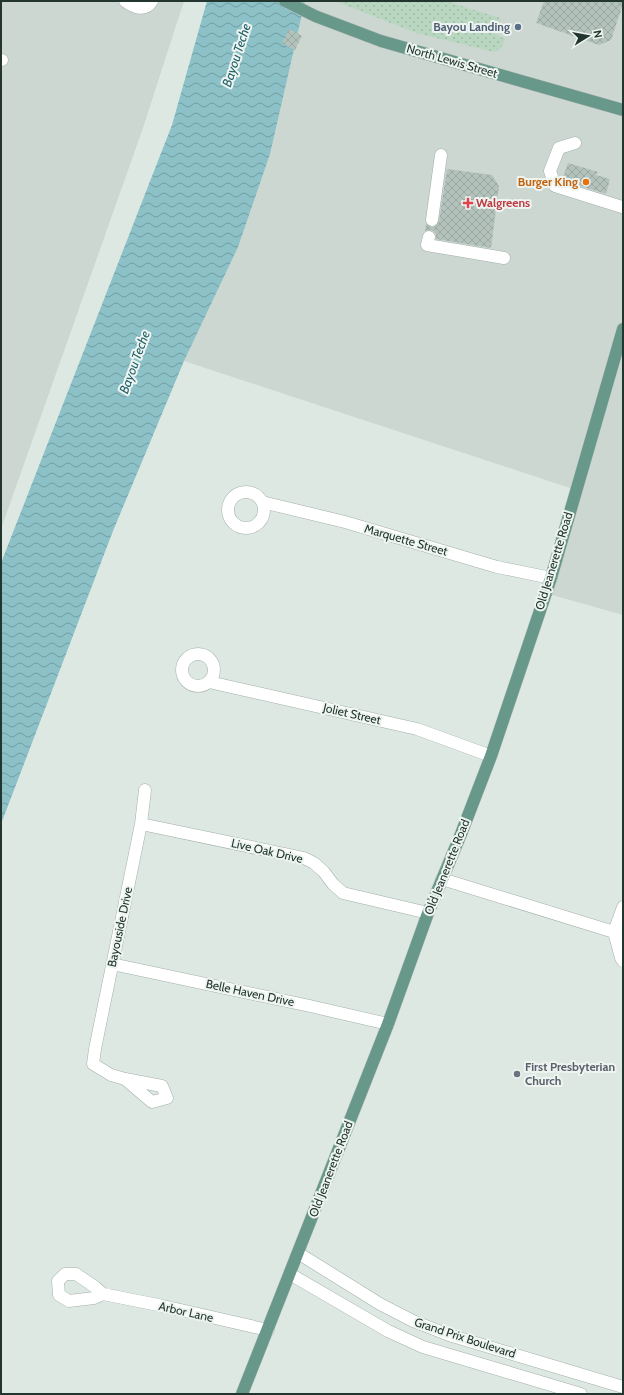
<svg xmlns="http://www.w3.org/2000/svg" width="624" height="1395" font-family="Cabin,sans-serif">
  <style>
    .built { fill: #cdd7d2 }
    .green { fill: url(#green-dots) }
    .water { fill: url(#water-waves) }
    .building { fill: url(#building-cross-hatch) }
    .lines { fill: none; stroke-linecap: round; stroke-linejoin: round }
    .minor-casing { stroke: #a2afa9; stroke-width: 13 }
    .major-casing { stroke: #bdc3c1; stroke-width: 13 }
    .minor { stroke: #fff; stroke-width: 12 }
    .major { stroke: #689889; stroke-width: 12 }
    .service-dot { fill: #5c6f8a; stroke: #eef5f1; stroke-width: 1.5 }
    .food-dot { fill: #e8710a; stroke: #eef5f1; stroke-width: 1.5 }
    .health-dot { fill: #e0444e; stroke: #eef5f1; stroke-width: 1.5 }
    .worship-dot { fill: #6b7280; stroke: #eef5f1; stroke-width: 1.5 }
    .labels { text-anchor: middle; stroke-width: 4; stroke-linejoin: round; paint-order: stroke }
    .service-label { font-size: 12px; font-weight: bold; fill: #4e5e75; stroke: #eef5f1; text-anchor: end }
    .street-label { font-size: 12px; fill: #22362f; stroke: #eef5f1 }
    .food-label { font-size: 12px; font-weight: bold; fill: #c56008; stroke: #eef5f1; text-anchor: end }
    .health-label { font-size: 12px; font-weight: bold; fill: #be3a42; stroke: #eef5f1; text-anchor: start }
    .worship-label { font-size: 12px; font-weight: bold; fill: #5b616d; stroke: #eef5f1; text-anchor: start }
    .water-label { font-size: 13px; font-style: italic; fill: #23626a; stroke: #eef5f1 }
  </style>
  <defs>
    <pattern id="green-dots" width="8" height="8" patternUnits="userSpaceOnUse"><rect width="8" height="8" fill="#b9d7c0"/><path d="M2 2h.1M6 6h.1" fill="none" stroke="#9fb9a5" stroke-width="1.8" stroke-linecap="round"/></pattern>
    <pattern id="water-waves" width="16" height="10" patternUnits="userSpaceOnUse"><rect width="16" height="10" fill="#8cc1c7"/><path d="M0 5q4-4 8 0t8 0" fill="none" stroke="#729ea2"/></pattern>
    <pattern id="building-cross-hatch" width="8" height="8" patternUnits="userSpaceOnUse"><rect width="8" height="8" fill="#b4c2bc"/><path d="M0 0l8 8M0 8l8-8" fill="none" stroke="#9aa7a2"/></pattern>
  </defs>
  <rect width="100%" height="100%" fill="#dee8e3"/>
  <path class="built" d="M1,1H184L143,128L1,529Z
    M299,1H623V615L545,593L576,490L184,361Z"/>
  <path class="green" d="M335,1H446L500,18L494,33L505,39L501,48L494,52L416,33Z"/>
  <path class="water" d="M207,1H305L270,154L238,247L184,361L113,531L1,824V563L172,125Z"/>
  <path class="building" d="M544,1H623V4L611,40L599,45L536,23Z
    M289,29L302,36L295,50L282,43Z
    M568,163L598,172L596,175L610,179L606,194L562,180Z
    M447,169L492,175L499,186L491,248L436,239V235L434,231L430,230L425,231L426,224L431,227H434L439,221Z"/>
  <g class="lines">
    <g class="minor-casing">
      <path id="minor" d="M125,1C134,8 146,12 152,1
        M1,60H2
        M575,143L559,148L550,171L555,186L622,207
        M432,220L441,155
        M429,237L427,245L504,258
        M228 510a18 18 0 1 1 36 0a18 18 0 1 1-36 0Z
        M262,502L345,522L497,567L551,578
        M182 670a16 16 0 1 1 32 0a16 16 0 1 1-32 0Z
        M209,682L417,729L491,756
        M141,824L304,858L314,863L324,872L333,884L343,893L428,913
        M442,879L614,932L621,958L623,961
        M622,935L614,932L623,907
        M112,964L310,1006L388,1024
        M125,1079L152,1102L167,1098L162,1086L125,1079L111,1075L93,1064L95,1049L141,824L145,790
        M298,1253L380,1304L413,1321L449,1335L623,1387
        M290,1274L388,1331L423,1347L581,1394
        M103,1294L95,1287L76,1274H65L58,1281L59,1295L69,1301L94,1298L103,1294L163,1306L268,1330"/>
    </g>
    <g class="major-casing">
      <path id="major" d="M285,1L315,16L381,41L623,110
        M242,1394L388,1024L428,913L461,834L491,756L551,578L623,329"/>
    </g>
    <use href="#minor" class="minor"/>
    <use href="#major" class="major"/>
  </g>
  <circle class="service-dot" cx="518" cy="27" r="4"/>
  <circle class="food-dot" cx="586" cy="182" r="4"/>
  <path class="health-dot" d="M466 197h4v4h4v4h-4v4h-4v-4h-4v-4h4z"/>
  <circle class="worship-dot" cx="517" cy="1074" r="4"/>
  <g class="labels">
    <g class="service-label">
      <text x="510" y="31">Bayou Landing</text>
    </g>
    <g class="street-label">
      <text transform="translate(452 61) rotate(16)" y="4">North Lewis Street</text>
      <text transform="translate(406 540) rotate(16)" y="4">Marquette Street</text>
      <text transform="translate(554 561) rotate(-73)" y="4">Old Jeanerette Road</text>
      <text transform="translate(352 714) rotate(13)" y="4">Joliet Street</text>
      <text transform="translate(267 851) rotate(13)" y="4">Live Oak Drive</text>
      <text transform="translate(447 867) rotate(-68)" y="4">Old Jeanerette Road</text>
      <text transform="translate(120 927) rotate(-78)" y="4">Bayouside Drive</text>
      <text transform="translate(250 993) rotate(12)" y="4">Belle Haven Drive</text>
      <text transform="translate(331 1169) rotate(-69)" y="4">Old Jeanerette Road</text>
      <text transform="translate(186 1312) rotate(13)" y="4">Arbor Lane</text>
      <text transform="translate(465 1338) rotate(18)" y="4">Grand Prix Boulevard</text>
    </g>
    <g class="food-label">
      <text x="578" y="186">Burger King</text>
    </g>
    <g class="health-label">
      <text x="476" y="207">Walgreens</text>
    </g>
    <g class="worship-label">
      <text x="525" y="1071">First Presbyterian<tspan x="525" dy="14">Church</tspan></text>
    </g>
    <g class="water-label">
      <text transform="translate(236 55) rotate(-72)" y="5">Bayou Teche</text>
      <text transform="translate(134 362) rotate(-70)" y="5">Bayou Teche</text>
    </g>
  </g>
  <rect width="624" height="1395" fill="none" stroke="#22362f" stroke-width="4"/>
  <g transform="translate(588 36) rotate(79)" stroke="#eef5f1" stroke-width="3" paint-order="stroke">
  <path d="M0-3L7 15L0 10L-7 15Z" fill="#22362f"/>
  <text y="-6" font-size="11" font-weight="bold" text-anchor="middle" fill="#22362f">N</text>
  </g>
</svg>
